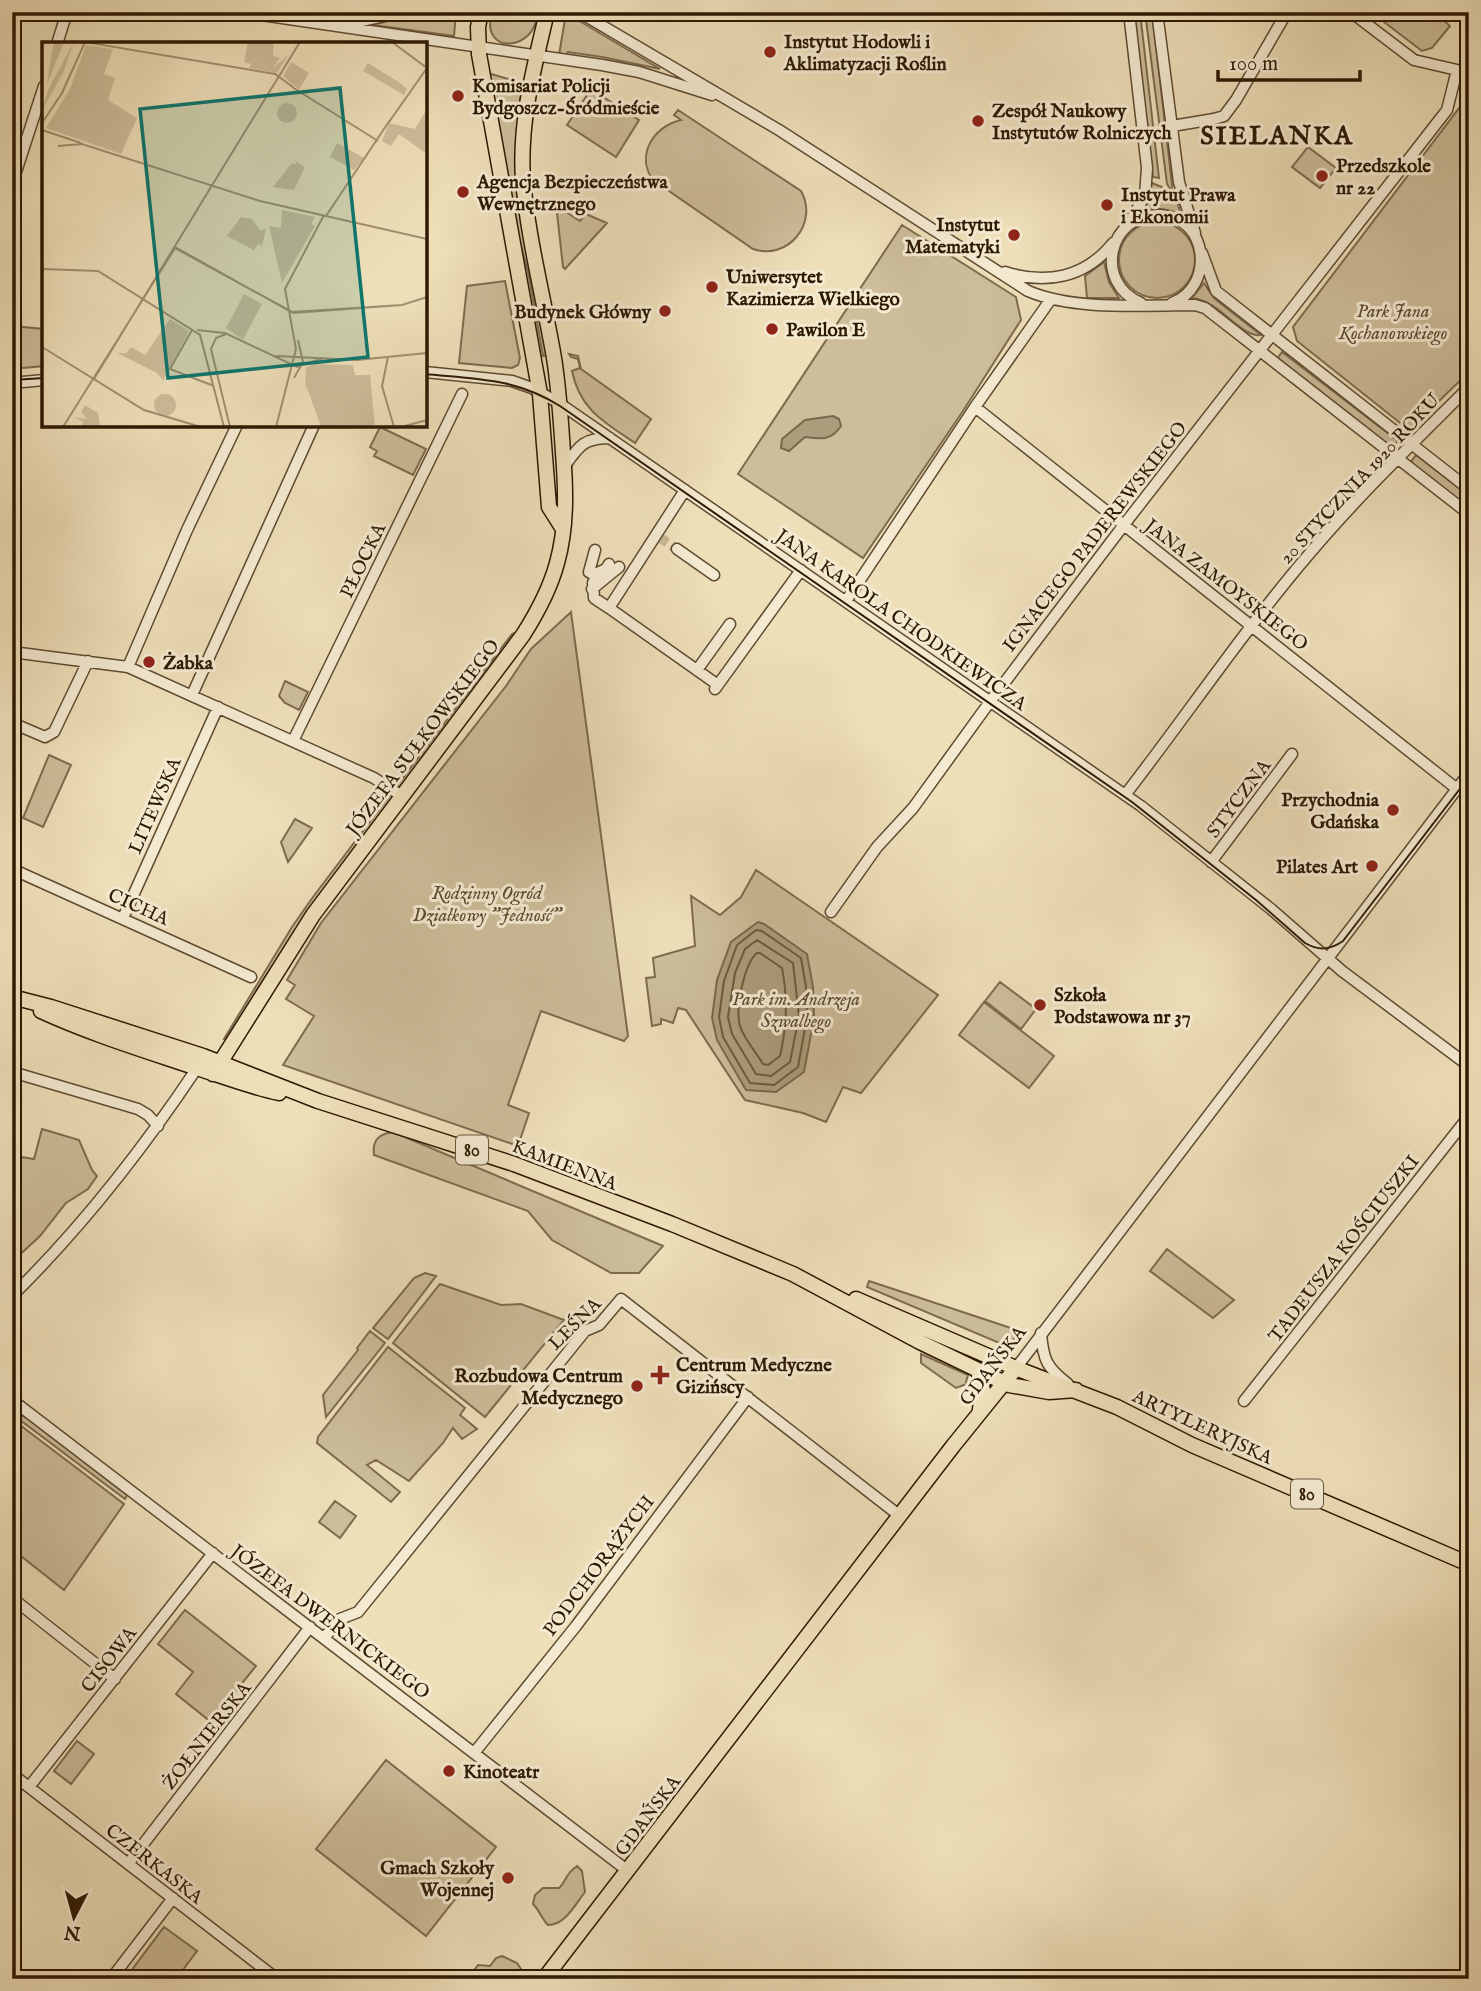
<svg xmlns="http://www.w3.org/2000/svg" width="1481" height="1991" font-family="'IM FELL English',serif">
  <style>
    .green { fill: #cdbd9a; stroke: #7d6b4e; stroke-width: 2 }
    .water { fill: #ac9c7b; stroke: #79684b; stroke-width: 2 }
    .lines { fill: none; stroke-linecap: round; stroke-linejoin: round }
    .shore { stroke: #6c5a3e; stroke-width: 2 }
    .minor-tunnel { stroke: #c7b794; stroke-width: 10; stroke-dasharray: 10 5; stroke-linecap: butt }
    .minor-casing { stroke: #5d4a30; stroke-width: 13 }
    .major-casing { stroke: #2d1902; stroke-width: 17 }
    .minor { stroke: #f4ead2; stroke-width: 10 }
    .major { stroke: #eedfb9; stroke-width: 14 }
    .tram { stroke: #2d1902; stroke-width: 2 }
    .poi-dot { fill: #8f2418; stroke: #f4ead2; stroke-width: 2.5 }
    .labels { text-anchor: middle; stroke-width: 6; stroke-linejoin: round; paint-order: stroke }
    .shield { fill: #f4ead2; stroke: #695840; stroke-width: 2 }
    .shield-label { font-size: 18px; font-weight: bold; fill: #2d1902 }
    .poi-label { font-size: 19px; font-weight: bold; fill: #2d1902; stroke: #f4ead2; text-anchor: start }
    .park-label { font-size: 19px; font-style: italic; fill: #5d4a30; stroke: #f4ead2 }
    .street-label { font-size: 19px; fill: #2d1902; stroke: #f4ead2 }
    .district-label { font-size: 26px; font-weight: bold; letter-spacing: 2px; fill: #2d1902; stroke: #f4ead2 }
    .inset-road { fill: none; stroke: #a19070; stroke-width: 2 }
    .view { fill: #0f766e; fill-opacity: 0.15; stroke: #0f766e; stroke-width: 3.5 }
    .inset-edge { fill: none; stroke: #2d1902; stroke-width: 3.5 }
  </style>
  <rect width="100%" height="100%" fill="#eedfb9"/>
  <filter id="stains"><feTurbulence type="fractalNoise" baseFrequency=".00286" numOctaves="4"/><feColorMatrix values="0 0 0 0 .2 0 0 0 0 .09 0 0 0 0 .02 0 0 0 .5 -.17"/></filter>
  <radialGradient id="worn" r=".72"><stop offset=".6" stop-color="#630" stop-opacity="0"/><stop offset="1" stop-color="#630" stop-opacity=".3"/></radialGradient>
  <path class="green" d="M420,12H456L454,36L373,25Z
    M492,12H537C538,51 479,57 492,12Z
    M1133,12H1140L1159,178L1153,177Z
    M1145,12H1152L1173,193L1167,184Z
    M1371,12H1434L1450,26L1432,48L1422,51Z
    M566,13L660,69L602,57L568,52L565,56L559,55Z
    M488,73L522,83L516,143L548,355L543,356L528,272L516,227Z
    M591,89L639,120L616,157L567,125Z
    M1469,95V372L1409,430L1297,341L1293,327Z
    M678,110L801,191C819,223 788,261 753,249L653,180C635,155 654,126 681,120L674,115Z
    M1308,147L1336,168L1320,188L1292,167Z
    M1152,183L1162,187L1170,199L1176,198L1181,214L1162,209L1145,210Z
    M563,210L580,221L586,214L607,223L565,269L563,267L557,213Z
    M1119 260a38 38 0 1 1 76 0a38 38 0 1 1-76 0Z
    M902,225L1016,297L1021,320L963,411L863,558L738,474Z
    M1104,262L1109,282L1119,298H1087L1085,276Z
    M505,281L520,358L518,365L512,368L459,363L467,286Z
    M1204,283L1214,298L1261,335C1241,338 1219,300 1192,298Z
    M12,326L44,329V366L12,369Z
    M1282,352L1398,441L1392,448L1277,359Z
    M569,354L578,356L581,369L651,419L635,443C604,422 580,410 572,371L580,368L578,359L571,357Z
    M380,427L426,449L413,475L374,456L377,451L370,447Z
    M1416,455L1469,496V509L1410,463Z
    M571,612L628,1036L624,1041L541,1011L508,1105L529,1113L518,1146L283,1065L314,1016L286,999L295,985L287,980L321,923L506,686L531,649Z
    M517,632L312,906L227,1040L224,1039L292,927L313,897L512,634Z
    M285,681L308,692L299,710L285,703L279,696Z
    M49,755L71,765L43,827L23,818Z
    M295,819L312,828L288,862L281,842Z
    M756,870L938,995L861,1093L843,1087L826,1122L803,1113L745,1100L686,1010L678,1008L673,1023L661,1019V1024L652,1026L646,978L655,977L653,958L695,946L691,896L720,915L741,897Z
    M1000,982L1036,1009L1021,1029L985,1001Z
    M984,1002L1054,1056L1029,1088L959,1035Z
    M42,1129L79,1140L92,1170L97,1176L88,1189L66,1203L40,1236L12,1262V1222L16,1213L12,1184L22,1157L34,1159Z
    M393,1132L663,1246L639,1273H611L552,1240L528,1211L374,1155C372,1140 379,1134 393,1132Z
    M1167,1249L1234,1300L1213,1318L1150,1271Z
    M425,1273L436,1276L388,1339L373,1328L414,1278Z
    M869,1281L1020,1331L1011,1343L1004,1345L867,1287Z
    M440,1284L501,1305L521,1304L564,1320L485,1417L393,1343Z
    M370,1331L385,1343L326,1417L323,1395L358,1350L357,1348Z
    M388,1347L465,1408L460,1415L477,1429L462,1439L453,1428L443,1443L409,1481L376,1460L367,1465L400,1492L391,1502L317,1443L318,1437Z
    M921,1354L968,1375L966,1382L967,1384L956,1388L921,1363Z
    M23,1415L127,1495L125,1499L20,1420Z
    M12,1419L124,1504L64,1590L12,1549Z
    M335,1501L356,1516L340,1538L319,1522Z
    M185,1610L256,1666L211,1722L176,1694L193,1672L158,1644Z
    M77,1741L94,1754L71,1784L54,1771Z
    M386,1760L496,1847L426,1936L316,1849Z
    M577,1866L582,1871L585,1892C575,1905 565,1925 548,1925C541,1918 540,1911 533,1904L535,1895L543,1888H559C567,1881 564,1875 577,1866Z
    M164,1927L197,1951L176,1979H125Z
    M502,1956L517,1963L523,1972L517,1979H468L478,1965L490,1966L496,1958Z"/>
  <path class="water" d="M833,416L839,419L841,426C831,441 821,439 805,437L789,451L781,448L782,439L805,420Z
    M758,922L764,924L807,954L813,987L814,1018L804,1072L776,1092L746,1090L717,1040L712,1018L717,980L731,942Z"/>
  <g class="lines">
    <path class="shore" d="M756,930L762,931L801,958L806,987L807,1017L798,1067L774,1085L750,1083L723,1037L719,1017L724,981L737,945Z
      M757,940L793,963L799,1016L790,1062L771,1076L756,1074L732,1034L728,1017L735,973L745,949Z
      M757,953H760L782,968C788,998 787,1026 780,1056L768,1065L763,1064C756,1052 744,1039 740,1026C735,1009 744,964 757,953Z"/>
    <path class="minor-tunnel" d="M659,537L677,549"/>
    <g class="minor-casing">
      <path id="minor" d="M241,12L602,65L639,72L712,95
        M579,12L779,130L1028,291C1075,311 1143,305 1195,305L1205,308L1469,514
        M1157,12L1179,182L1195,233
        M348,24L402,12
        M57,44L67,12
        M1172,126L1214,119L1224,116L1236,100L1287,12
        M12,184L44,86
        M1128,224L1145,196L1147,168L1129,12
        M1202,253L1216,291L1469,489
        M1005,272C1046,285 1085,278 1113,243
        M1141,303C1093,283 1108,213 1160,215C1209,217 1215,287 1172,303
        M425,372L512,381L532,388L559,403L1141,806L1271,909L1342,971L1469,1066
        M12,383L44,380
        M975,407L1457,789
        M564,467C579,446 583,438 610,438
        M685,490L609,608L718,685
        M677,549L714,575
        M595,550L589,572L596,576
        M609,564L606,569L597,573L593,583L594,598L609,608
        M592,589L619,567
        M846,601L975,407L1051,299
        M12,652L128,667L374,778L402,796
        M128,667L187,530L237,425
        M697,670L730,624
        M715,689L801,570
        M192,695L314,425
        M12,728L17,725L45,737L54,732L88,661
        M293,741L462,394
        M1125,795C1187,715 1244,630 1310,553C1360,494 1415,441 1469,387
        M1211,862L1292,754
        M12,869L251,977
        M831,912L877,847L913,808L989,703L1123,526L1447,110L1457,70L1414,60L1351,12
        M123,918L218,707
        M12,1072L138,1109L148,1115L158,1126
        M12,1296C82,1227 143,1149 197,1068
        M1041,1333C1043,1360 1047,1368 1068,1384
        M1016,1368L1469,773
        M12,1400L628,1871
        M1244,1401L1469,1116
        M12,1598L115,1679
        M324,1638L340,1619L358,1612L585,1331L599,1325L621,1299L900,1516
        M474,1753L576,1626L748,1397
        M12,1774L277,1979
        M29,1787L213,1553
        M128,1864L310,1627
        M111,1979L173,1898"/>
    </g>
    <g class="major-casing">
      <path id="major" d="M481,12L478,27L479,54L540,394L549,507L563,529
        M12,997L51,1007L203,1056L318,1101L514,1164L672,1224L793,1274L920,1342L1009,1385L1049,1392L1076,1390
        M41,1011C91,1034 144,1050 197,1068C225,1077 251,1087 279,1093
        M213,1074L313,915L523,635C537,613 550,589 557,563C567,527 566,490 563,453C561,421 559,389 554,358C544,299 528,239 523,180C519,122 534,68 547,12
        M856,1299L1018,1369L1117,1407L1192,1445L1469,1564
        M978,1370L983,1390L980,1409
        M544,1979L953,1446L1016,1368"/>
    </g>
    <use href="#minor" class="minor"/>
    <use href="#major" class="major"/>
    <path class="tram" d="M425,374C476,379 515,378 560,406L1132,802L1256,900L1305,943C1319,951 1330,950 1343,941L1469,777
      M12,380L44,378"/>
  </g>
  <g class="poi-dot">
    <circle cx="770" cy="52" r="7"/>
    <circle cx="458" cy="96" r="7"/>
    <circle cx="978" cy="121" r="7"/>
    <circle cx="1322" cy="176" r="7"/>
    <circle cx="463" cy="192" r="7"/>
    <circle cx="1107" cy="205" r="7"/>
    <circle cx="1014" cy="235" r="7"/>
    <circle cx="712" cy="287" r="7"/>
    <circle cx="665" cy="311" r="7"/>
    <circle cx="772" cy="329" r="7"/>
    <circle cx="149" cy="662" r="7"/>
    <circle cx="1393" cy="810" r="7"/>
    <circle cx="1372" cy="866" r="7"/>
    <circle cx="1040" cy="1005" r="7"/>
    <path d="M656.5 1364.5h7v7h7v7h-7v7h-7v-7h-7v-7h7z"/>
    <circle cx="637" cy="1386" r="7"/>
    <circle cx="449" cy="1771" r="7"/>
    <circle cx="508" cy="1878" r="7"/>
  </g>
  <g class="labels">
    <g class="shield">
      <rect x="456" y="1135.5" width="32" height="29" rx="5"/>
      <rect x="1291" y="1479.5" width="32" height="29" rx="5"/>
    </g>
    <g class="shield-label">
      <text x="472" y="1156">80</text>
      <text x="1307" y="1500">80</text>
    </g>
    <g class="poi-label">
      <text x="784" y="48">Instytut Hodowli i<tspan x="784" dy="22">Aklimatyzacji Roślin</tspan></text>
      <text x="472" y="92">Komisariat Policji<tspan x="472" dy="22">Bydgoszcz-Śródmieście</tspan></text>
      <text x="992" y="117">Zespół Naukowy<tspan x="992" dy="22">Instytutów Rolniczych</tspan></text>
      <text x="1336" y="172">Przedszkole<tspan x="1336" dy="22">nr 22</tspan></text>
      <text x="477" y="188">Agencja Bezpieczeństwa<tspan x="477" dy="22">Wewnętrznego</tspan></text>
      <text x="1121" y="201">Instytut Prawa<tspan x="1121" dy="22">i Ekonomii</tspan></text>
      <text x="1000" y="231" text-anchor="end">Instytut<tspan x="1000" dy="22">Matematyki</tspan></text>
      <text x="726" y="283">Uniwersytet<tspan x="726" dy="22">Kazimierza Wielkiego</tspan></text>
      <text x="651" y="318" text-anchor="end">Budynek Główny</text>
      <text x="786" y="336">Pawilon E</text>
      <text x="163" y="669">Żabka</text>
      <text x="1379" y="806" text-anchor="end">Przychodnia<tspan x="1379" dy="22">Gdańska</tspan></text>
      <text x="1358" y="873" text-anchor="end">Pilates Art</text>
      <text x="1054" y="1001">Szkoła<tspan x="1054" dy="22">Podstawowa nr 37</tspan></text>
      <text x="676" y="1371">Centrum Medyczne<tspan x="676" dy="22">Gizińscy</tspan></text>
      <text x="623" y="1382" text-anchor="end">Rozbudowa Centrum<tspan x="623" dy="22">Medycznego</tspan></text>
      <text x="463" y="1778">Kinoteatr</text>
      <text x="494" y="1874" text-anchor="end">Gmach Szkoły<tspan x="494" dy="22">Wojennej</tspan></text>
    </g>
    <g class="park-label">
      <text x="1393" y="317">Park Jana<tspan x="1393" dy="22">Kochanowskiego</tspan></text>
      <text x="487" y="899">Rodzinny Ogród<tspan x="487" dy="22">Działkowy "Jedność"</tspan></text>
      <text x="796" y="1005">Park im. Andrzeja<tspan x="796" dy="22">Szwalbego</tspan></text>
    </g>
    <g class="street-label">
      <text transform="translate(1359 478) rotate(-47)" y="7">20 STYCZNIA 1920 ROKU</text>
      <text transform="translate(1094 536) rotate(-52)" y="7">IGNACEGO PADEREWSKIEGO</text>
      <text transform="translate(362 560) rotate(-64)" y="7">PŁOCKA</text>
      <text transform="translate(1227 584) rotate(38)" y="7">JANA ZAMOYSKIEGO</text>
      <text transform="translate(902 619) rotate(35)" y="7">JANA KAROLA CHODKIEWICZA</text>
      <text transform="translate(422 737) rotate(-53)" y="7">JÓZEFA SUŁKOWSKIEGO</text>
      <text transform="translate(1238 798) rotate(-53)" y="7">STYCZNA</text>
      <text transform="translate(154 805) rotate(-66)" y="7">LITEWSKA</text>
      <text transform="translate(139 906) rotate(24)" y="7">CICHA</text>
      <text transform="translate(565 1164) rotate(21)" y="7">KAMIENNA</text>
      <text transform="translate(1343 1248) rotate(-52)" y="7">TADEUSZA KOŚCIUSZKI</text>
      <text transform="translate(574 1323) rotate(-45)" y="7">LEŚNA</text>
      <text transform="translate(992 1365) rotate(-52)" y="7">GDAŃSKA</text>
      <text transform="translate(1203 1426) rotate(25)" y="7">ARTYLERYJSKA</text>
      <text transform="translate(598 1565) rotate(-53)" y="7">PODCHORĄŻYCH</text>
      <text transform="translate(331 1621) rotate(37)" y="7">JÓZEFA DWERNICKIEGO</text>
      <text transform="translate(108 1659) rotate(-52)" y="7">CISOWA</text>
      <text transform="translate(206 1735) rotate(-52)" y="7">ŻOŁNIERSKA</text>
      <text transform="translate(647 1815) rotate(-53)" y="7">GDAŃSKA</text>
      <text transform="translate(155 1863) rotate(38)" y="7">CZERKASKA</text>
    </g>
    <g class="district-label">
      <text x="1277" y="144">SIELANKA</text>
    </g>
  </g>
  <g transform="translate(42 42)">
    <rect width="385" height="385" fill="#eedfb9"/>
    <path d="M12,0H22L5,42L9,16ZM32,0L21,31L0,68L7,46ZM206,0H232L231,14L238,16L231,26L246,13L235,31L207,26L209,22L202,20ZM44,3L71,7L62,32L73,36L66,58L95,76L79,112L4,86L28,47ZM249,20L267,31L257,48L241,34ZM326,21L358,41L365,47L362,53L321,29ZM235 71a10 10 0 1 1 20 0a10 10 0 1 1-20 0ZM385,67V112L357,92L349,104L340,99L347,81L373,87ZM295,101L322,116L312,128L288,115ZM252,118L263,125L252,148L231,145L250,121L255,123ZM240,168L273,175L269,182L273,184L240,241L227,184L239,186ZM199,175L210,177L219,189L224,186L220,204L216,202L212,208L185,194ZM202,252L220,262L201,298L184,286ZM128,277L147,289L118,345L121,338L115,331L75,311H84L89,305L103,313ZM272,322L311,323L313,333H328L333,385H279L264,343L263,351L264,325ZM112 363a11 11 0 1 1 22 0a11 11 0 1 1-22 0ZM43,363L56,371L58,385H38L41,380L32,375L45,377L39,370Z" fill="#cdbd9a"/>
    <path class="inset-road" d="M350,0L385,26M250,45L336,99M347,80L385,26M0,81L20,51L43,0L233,32L251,45M0,88L39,101M16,104L40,102L218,159L385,197M169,145L258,0M284,174L348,78M133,205L251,271L360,263L385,255M0,227L56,229L158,293L182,385M150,288L128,327L172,344M155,288L183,291L255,325L281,316M184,292L174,296L169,307L188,385M0,305L102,368L159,385M234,314L315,318L385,311M346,315L340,344L352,385M252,336L261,320L256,298M52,337L169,145M21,385L133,206L250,270L360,263L385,255M234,385L254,307L243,247L282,173M359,385L385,378"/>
    <path class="view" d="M298,46L326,315L126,336L98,67Z"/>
    <rect width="385" height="385" class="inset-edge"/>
  </g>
  <rect width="1481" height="1991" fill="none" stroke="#eedfb9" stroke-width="42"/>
  <rect x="14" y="14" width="1453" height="1963" fill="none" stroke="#2d1902" stroke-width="3.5"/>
  <rect x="21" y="21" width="1439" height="1949" fill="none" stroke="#2d1902" stroke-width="2"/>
  <g transform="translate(74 1917) rotate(186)" stroke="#f4ead2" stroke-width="5" paint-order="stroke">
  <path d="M0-5L12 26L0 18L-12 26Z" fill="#2d1902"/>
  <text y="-10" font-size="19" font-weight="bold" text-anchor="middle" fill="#2d1902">N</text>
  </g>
  <path d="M1218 70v10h142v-10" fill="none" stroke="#2d1902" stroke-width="3.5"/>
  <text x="1229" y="70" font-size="21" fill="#2d1902" stroke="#f4ead2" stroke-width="5" paint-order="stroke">100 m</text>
  <rect width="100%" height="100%" filter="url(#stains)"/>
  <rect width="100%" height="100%" fill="url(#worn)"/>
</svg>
